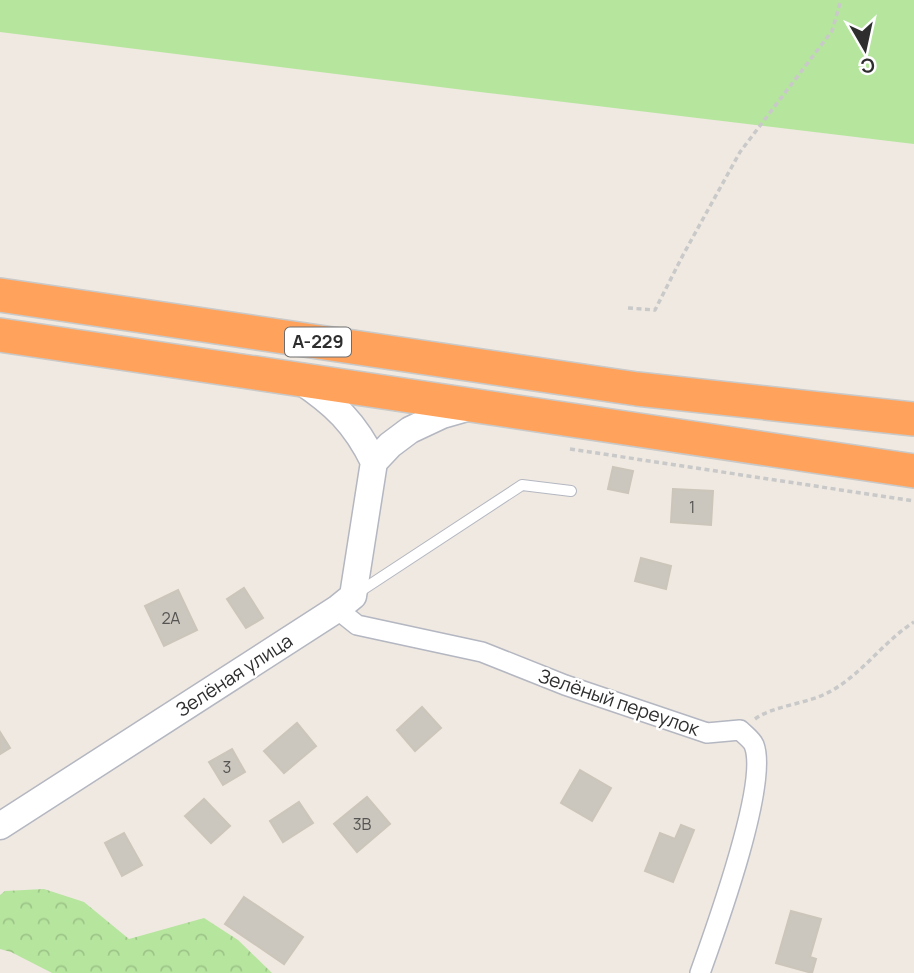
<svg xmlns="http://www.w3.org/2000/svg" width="914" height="973" font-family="Manrope,sans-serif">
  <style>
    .green { fill: #b6e59e }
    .forest { fill: url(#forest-crowns) }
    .building { fill: #cbc7bf; stroke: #cbc5ba; stroke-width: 2 }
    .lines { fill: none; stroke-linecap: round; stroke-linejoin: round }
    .lane-casing { stroke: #b4b7c1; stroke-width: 12 }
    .street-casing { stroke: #b4b7c1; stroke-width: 22 }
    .secondary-casing { stroke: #b4b7c1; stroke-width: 29 }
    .highway-casing { stroke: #c9c9c9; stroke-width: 36 }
    .path { stroke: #c9c9c9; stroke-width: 3.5; stroke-dasharray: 5 3.5; stroke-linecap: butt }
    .lane { stroke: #fff; stroke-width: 10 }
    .street { stroke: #fff; stroke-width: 19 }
    .secondary { stroke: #fff; stroke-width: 26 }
    .highway { stroke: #ffa35c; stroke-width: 33 }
    .labels { text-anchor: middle; stroke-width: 5; stroke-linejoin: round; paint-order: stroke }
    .number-label { font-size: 16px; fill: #555452 }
    .shield { fill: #fff; stroke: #6d6d6d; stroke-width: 2 }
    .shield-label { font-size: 18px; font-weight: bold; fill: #2e2e2e }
    .street-label { font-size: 19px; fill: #2e2e2e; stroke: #fff }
  </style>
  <defs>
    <pattern id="forest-crowns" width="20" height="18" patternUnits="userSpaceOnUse" patternTransform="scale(1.75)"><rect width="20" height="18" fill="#b6e59e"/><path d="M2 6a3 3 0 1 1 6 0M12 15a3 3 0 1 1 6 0" fill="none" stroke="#9dc588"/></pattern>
  </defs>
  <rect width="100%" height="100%" fill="#efe9e1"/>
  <path class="green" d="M0,0H914V144L480,92L0,32Z"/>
  <path class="forest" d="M44,889L84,902L129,939L204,918L238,940L272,973H52L11,952L0,949V895L5,891Z"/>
  <path class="building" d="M613,467L633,471L628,493L608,489Z
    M673,489L713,491L711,525L671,522Z
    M641,558L671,566L666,589L635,581Z
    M244,588L263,618L246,628L227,599Z
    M178,590L197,630L164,646L145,606Z
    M422,707L441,728L415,751L397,730Z
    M297,723L316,746L284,773L264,751Z
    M0,732L10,748L0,754Z
    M232,749L245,772L223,785L209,762Z
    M580,770L611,788L592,821L561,803Z
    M367,797L390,824L357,852L334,824Z
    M204,799L230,826L211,843L185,816Z
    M299,802L313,823L283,842L270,821Z
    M681,825L694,830L673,882L645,871L660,833L675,839Z
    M124,833L142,865L122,876L105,843Z
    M244,897L303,937L284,964L225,924Z
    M791,911L821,919L810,957L816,959L812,973L776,963Z"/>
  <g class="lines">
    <g class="lane-casing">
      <path id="lane" d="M359,592L522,485L571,491"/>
    </g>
    <g class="street-casing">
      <path id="street" d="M337,609L357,625L482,652L565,685L707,733L740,730C744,734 752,740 754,745C769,783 715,931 700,973"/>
    </g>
    <g class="secondary-casing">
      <path id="secondary" d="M299,380C335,404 355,423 374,462
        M0,826L337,609L353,596L374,462L390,445L410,430L442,415L470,407"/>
    </g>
    <g class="highway-casing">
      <path id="highway" d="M0,295L637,389L914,419
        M0,335L914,471"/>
    </g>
    <path class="path" d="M628,308L655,310L683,255L740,152L832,31L841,0
      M570,449L914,501
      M755,719C774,705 809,704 831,691C863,673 883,642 914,622"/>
    <use href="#lane" class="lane"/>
    <use href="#street" class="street"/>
    <use href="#secondary" class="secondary"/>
    <use href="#highway" class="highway"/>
  </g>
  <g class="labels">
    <g class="number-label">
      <text x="692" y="513">1</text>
      <text x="171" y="624">2А</text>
      <text x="227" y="773">3</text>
      <text x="362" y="830">3В</text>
    </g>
    <rect class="shield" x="285" y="327.5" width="66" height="29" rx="5"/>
    <g class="shield-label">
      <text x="318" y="348">А-229</text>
    </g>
    <g class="street-label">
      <text transform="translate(234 675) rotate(-33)" y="7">Зелёная улица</text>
      <text transform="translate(619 702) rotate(19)" y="7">Зелёный переулок</text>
    </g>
  </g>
  <g transform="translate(865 49) rotate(171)" stroke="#ffffff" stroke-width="5" paint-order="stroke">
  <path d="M0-5L12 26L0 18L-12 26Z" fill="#2e2e2e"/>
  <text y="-10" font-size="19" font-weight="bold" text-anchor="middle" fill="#2e2e2e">С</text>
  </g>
</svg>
